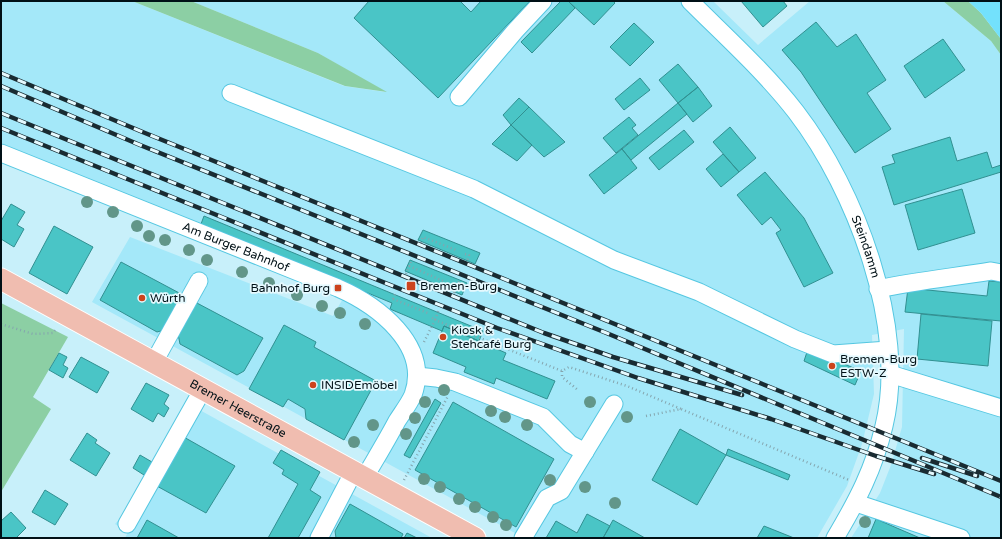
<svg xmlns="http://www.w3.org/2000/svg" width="1002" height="539" font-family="'Varela Round',sans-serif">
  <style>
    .built { fill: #a4e8f9 }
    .green { fill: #8ccfa4 }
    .water { fill: #73e1fc }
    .building { fill: #4ac5c6; stroke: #319091 }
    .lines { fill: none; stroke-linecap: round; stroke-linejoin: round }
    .minor-casing { stroke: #55c7e1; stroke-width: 19 }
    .major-casing { stroke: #fff; stroke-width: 23 }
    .path { stroke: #85a5ae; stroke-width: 2.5; stroke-dasharray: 1 3; stroke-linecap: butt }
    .minor { stroke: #fff; stroke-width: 17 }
    .major { stroke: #f0bdb0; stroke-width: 21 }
    .rail-casing { stroke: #192b32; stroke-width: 4.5 }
    .rail { stroke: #e5f9fe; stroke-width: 3; stroke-dasharray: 9; stroke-linecap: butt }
    .tree { fill: #629689 }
    .poi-dot { fill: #cc431d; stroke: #e5f9fe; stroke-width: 1.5 }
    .labels { text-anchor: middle; stroke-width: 3.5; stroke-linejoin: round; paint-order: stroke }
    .street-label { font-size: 12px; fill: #001016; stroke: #e5f9fe }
    .poi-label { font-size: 12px; fill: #001016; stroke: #e5f9fe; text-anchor: start }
  </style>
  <rect width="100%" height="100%" fill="#c8f0fa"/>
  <path class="built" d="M1,1H132L344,86L385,92L318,53L191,1H715L714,2L758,45L810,1H943L991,41L1001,55V538H851L880,493L891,465L902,427L904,329L872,335L874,394L862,444L847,486L817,538H524L92,302L130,237L333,316L349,288L1,143Z
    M187,403L341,488L432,538H125L128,532L115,524L126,512Z"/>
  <path class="green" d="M132,1H191L318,53L387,92L345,86Z
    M943,1H968L981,13L1001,39V55L991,41Z
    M1,303L68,337L33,397L51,409L1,492Z"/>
  <path class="water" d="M968,1H1001V39L981,13Z"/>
  <path class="building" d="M369,1H460L471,12L481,1H530L438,98L354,18Z
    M561,1H568L575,8L532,53L521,42Z
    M568,1H613L615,3L594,25Z
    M741,1H783L787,6L763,27Z
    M816,22L837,47L856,34L886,80L867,93L891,129L855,153L801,72L782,50Z
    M634,23L654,42L630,66L610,47Z
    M943,39L965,70L925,98L904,66Z
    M678,64L698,87L678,103L659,80Z
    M640,78L650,90L624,110L615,99Z
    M698,87L712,106L693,122L678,103Z
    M519,98L529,107L511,125L503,115Z
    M678,103L687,114L631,160L622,149Z
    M529,107L565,142L544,157L511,125Z
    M629,117L636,125L632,128L638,135L616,153L603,138Z
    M511,125L532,145L517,161L492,144Z
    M730,127L756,158L739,172L713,142Z
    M684,130L694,142L659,170L649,158Z
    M950,137L957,161L987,152L992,168L1001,165V172L894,205L882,167L895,163L892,155Z
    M622,149L637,168L604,194L589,175Z
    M723,154L739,172L721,187L706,169Z
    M765,172L804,218L833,273L804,287L776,233L781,230L771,217L762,225L737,195Z
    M962,189L975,233L918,250L905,205Z
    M11,204L25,212L17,225L24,229L14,247L1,239V221Z
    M204,216L483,331L479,341L444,326L442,331L390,309L392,303L201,224Z
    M54,226L93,247L67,294L29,273Z
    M423,230L480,253L475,264L418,240Z
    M410,260L467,283L462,295L405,271Z
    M121,262L183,295L164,330L157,332L100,300Z
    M989,281L1001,282V321L905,312L908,288L987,296Z
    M195,302L263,338L244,371L237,375L180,344L178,334Z
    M921,314L992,321L988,366L917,359Z
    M284,325L316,342L314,347L376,381L344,440L306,419L305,409L288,399L283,407L249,389Z
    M444,326L506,353L503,360L555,381L547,399L496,378L494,384L464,372L466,367L433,353Z
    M808,349L861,371L855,385L804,361Z
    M59,353L67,357L63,365L68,368L63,378L49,370Z
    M81,357L109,372L97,393L69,377Z
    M146,383L169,395L164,404L169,408L164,417L158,413L153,422L131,409Z
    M435,399L441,403L410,458L404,455Z
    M453,402L554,459L516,527L415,470Z
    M680,429L726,455L697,505L652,480Z
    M87,433L97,440L95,443L110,453L96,476L70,460Z
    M182,436L235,466L206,513L155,485Z
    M728,449L790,475L788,480L726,455Z
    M281,450L320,472L310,490L321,497L298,538H268L298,484L282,474L284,470L273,463Z
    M140,455L152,462L144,475L133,468Z
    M45,490L68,504L55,525L32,512Z
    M350,504L403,534L401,538H335H336L335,531Z
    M11,512L26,528L16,538H1V521Z
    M587,514L610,526L603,538H546L556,521L577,533Z
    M876,519L920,538H868Z
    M147,520L179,538H137Z
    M613,520L645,538H603Z
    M764,526L794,538H757Z
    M407,533L417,538H404Z"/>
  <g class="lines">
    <g class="minor-casing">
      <g id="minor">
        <path id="s1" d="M690,1C726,37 765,72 796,112C856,190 908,328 884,426C874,469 857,501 835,538"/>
        <path d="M231,93L474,189L614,260L699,292L795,339L833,354L888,350"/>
        <path d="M459,97L515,31L543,1"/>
        <path id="s2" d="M1,153L338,288C377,305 431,345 413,395C409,404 402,413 397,421C387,440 376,458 365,477"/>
        <path d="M878,289C915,281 954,277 991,271L1001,273"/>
        <path d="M154,362L199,281"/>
        <path d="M890,374L1001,408"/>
        <path d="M417,376L436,378L455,382L543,417L570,444L585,452"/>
        <path d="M856,503L961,538"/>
        <path d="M127,524L203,389"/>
        <path d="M319,538L354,471"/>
        <path d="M523,538L547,498L561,491L614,404"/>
      </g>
    </g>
    <g class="major-casing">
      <g id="major">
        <path id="s3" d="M1,279L475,538"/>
      </g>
    </g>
    <path class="path" d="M421,243L423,237L456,250
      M465,254L469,255L467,261
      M409,266L443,281
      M406,274L412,259
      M452,284L457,286L454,293
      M457,286L460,279
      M393,299L430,314
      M393,299L396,292
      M432,318L435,320L439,309
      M1,324L33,334L53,333L56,329
      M424,342L435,320L562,371L569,367L627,386L681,409
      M562,371V377L578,390
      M646,416L681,409L849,480
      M404,480L448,396"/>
    <use href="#minor" class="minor"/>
    <use href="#major" class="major"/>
    <g class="rail-casing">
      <path id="rail" d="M1,73L145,133L1001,481
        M1,86L140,145L604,332L1001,497
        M1,113L544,333L613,357L742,395
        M1,128L497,328L638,378L771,419L876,456L934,474
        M922,458L977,476"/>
    </g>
    <use href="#rail" class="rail"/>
  </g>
  <g class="tree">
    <circle cx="87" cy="202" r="6"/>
    <circle cx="113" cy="212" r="6"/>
    <circle cx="137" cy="226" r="6"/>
    <circle cx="149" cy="236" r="6"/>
    <circle cx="165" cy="240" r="6"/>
    <circle cx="189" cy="250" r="6"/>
    <circle cx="207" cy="260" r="6"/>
    <circle cx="242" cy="272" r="6"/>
    <circle cx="269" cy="283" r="6"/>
    <circle cx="297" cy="295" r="6"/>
    <circle cx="322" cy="306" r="6"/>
    <circle cx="340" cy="313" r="6"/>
    <circle cx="365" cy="324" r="6"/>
    <circle cx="444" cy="390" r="6"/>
    <circle cx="425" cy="402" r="6"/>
    <circle cx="590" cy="402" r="6"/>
    <circle cx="491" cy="411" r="6"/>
    <circle cx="505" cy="417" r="6"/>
    <circle cx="627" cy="417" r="6"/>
    <circle cx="415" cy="418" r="6"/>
    <circle cx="373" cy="425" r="6"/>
    <circle cx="527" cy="425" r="6"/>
    <circle cx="406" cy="434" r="6"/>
    <circle cx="354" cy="442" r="6"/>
    <circle cx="424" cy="479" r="6"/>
    <circle cx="550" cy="480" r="6"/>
    <circle cx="440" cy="487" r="6"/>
    <circle cx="585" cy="487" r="6"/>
    <circle cx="459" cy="499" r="6"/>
    <circle cx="615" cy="503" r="6"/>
    <circle cx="475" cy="507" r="6"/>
    <circle cx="493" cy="517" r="6"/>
    <circle cx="865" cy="522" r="6"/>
    <circle cx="506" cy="525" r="6"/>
  </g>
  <g class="poi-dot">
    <rect x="406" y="281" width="10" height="10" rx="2"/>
    <rect x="334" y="284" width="8" height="8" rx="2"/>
    <circle cx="142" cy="298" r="4"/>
    <circle cx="443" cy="337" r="4"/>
    <circle cx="832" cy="366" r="4"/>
    <circle cx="313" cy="385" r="4"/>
  </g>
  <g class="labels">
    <g class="street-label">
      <text dy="4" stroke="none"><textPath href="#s2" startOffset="253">Am Burger Bahnhof</textPath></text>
      <text dy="4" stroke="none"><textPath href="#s1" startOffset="306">Steindamm</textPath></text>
      <text dy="4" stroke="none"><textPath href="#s3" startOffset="270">Bremer Heerstraße</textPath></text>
    </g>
    <g class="poi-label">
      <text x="420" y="290">Bremen-Burg</text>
      <text x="330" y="292" text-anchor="end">Bahnhof Burg</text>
      <text x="150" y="302">Würth</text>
      <text x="451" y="334">Kiosk &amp;<tspan x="451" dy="14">Stehcafé Burg</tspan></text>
      <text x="840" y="363">Bremen-Burg<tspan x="840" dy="14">ESTW-Z</tspan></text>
      <text x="321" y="389">INSIDEmöbel</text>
    </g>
  </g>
  <rect width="1002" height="539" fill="none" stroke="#001016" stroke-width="4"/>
</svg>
